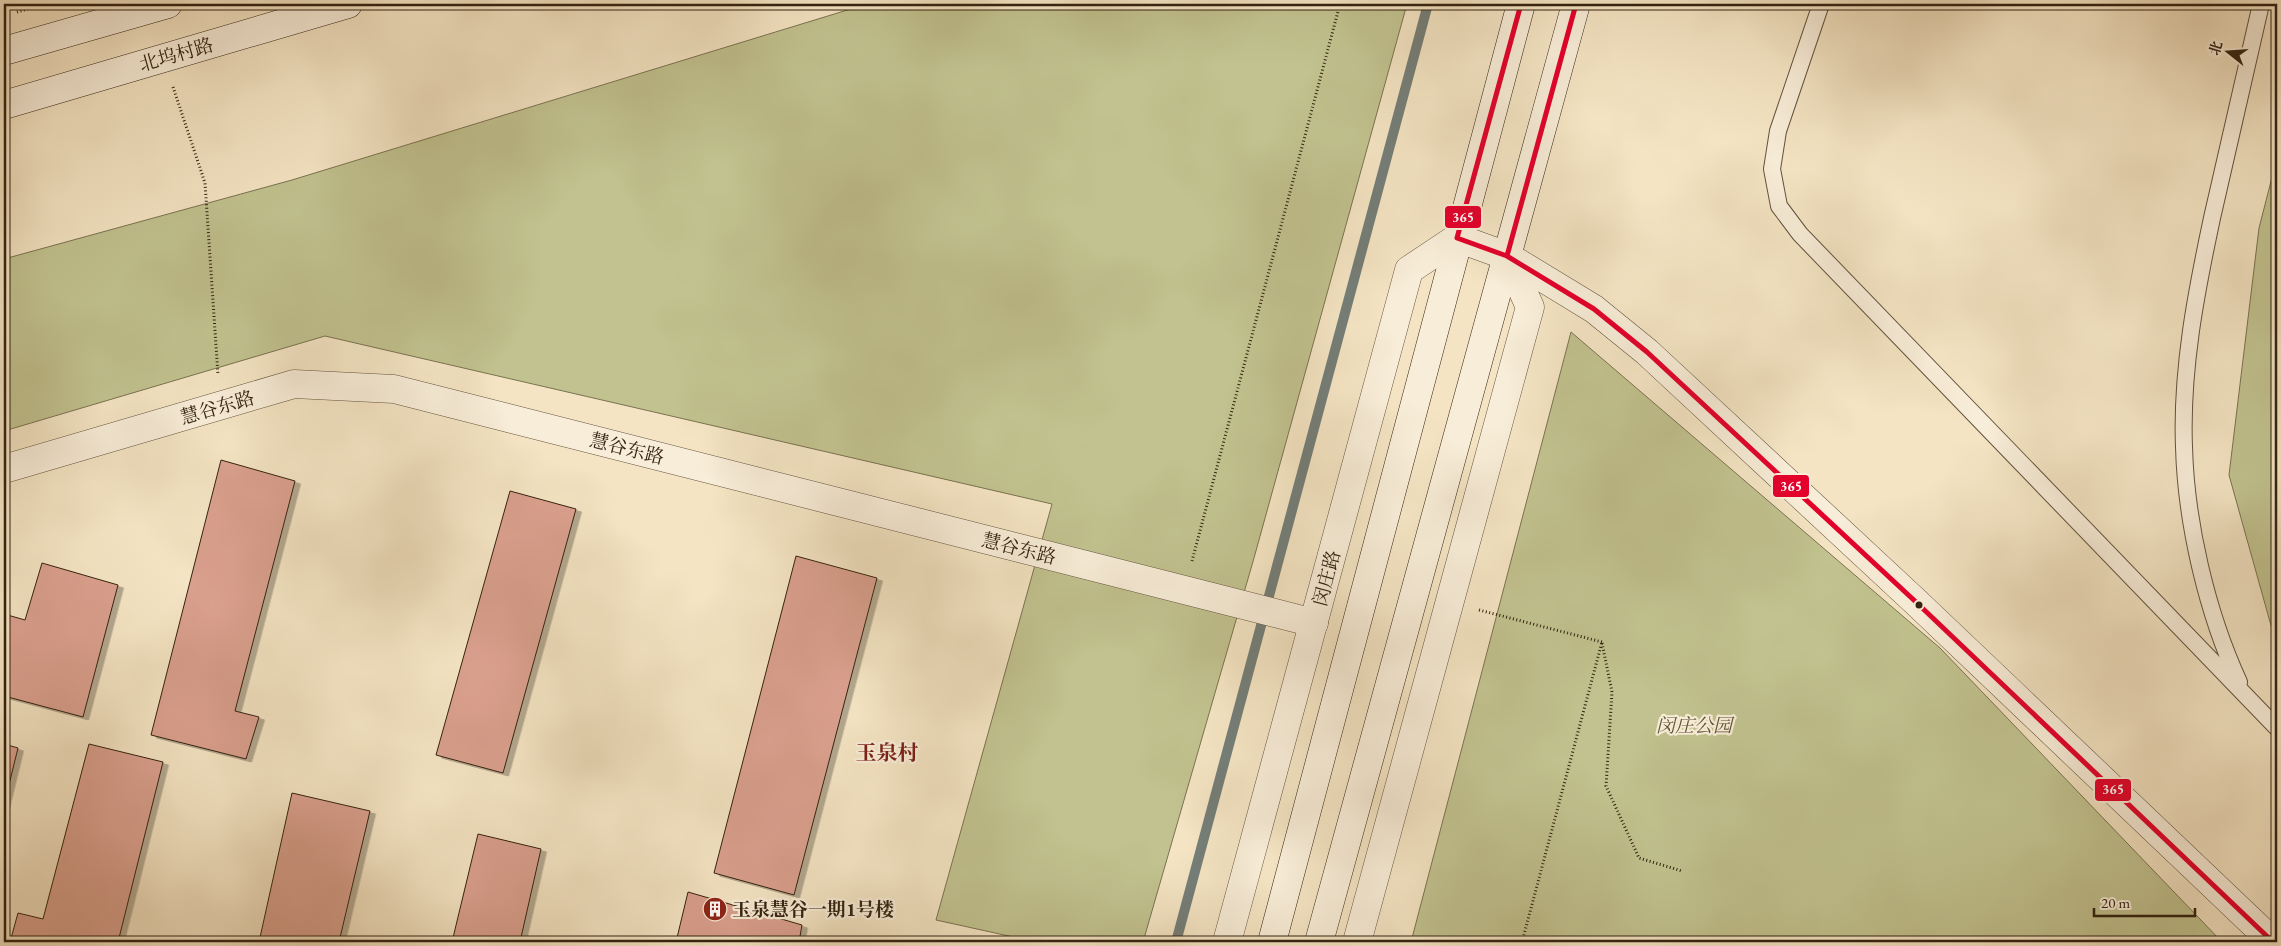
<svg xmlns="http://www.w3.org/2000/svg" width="2281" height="946" font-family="'EB Garamond','Noto Serif SC',serif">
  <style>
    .green { fill: #c1c28f; stroke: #7a7250 }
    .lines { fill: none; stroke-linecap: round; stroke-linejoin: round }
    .stream { stroke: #747e78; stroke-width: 10 }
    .building { fill: #daa08e; stroke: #332210; filter: url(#shadow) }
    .service-casing { stroke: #63523d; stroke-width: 18 }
    .minor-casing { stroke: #63523d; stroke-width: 29 }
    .tertiary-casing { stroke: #63523d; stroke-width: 29 }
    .secondary-casing { stroke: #332210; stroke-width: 29 }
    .path { stroke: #332210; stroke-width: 3; stroke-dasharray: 1 2.5; stroke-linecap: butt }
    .service { stroke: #f8edd8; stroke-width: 16 }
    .minor { stroke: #f8edd8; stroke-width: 28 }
    .tertiary { stroke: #f8edd8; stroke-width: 28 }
    .secondary { stroke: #f8edd8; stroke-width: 28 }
    .bus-1-casing { stroke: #f8edd8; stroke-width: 9 }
    .bus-1 { stroke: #e4002b; stroke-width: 5 }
    .bus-dot { fill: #332210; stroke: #f8edd8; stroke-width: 2 }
    .labels { text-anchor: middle; stroke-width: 4.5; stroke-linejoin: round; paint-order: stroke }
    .street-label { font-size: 19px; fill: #332210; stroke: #f8edd8 }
    .park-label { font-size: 19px; font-style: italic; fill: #5e5236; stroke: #f8edd8 }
    .poi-label { font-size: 19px; font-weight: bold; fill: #332210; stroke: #f8edd8; text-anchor: start }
    .quarter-label { font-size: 21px; font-weight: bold; fill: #7a1f14; stroke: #f8edd8 }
    .line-badge { stroke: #f8edd8; stroke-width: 2 }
    .badge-label { font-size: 14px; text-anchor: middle; font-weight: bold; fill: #fff }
  </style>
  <defs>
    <filter id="shadow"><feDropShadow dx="5.5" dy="3" stdDeviation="0" flood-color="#0004"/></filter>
  </defs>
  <rect width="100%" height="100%" fill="#f4e4c3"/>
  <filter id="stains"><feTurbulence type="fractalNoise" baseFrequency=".004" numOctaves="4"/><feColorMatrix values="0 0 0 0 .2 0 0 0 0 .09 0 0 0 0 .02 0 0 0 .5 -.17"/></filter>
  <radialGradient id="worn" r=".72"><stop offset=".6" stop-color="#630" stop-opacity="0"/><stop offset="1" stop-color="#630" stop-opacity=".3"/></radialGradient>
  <path class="green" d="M867,4H1407L1254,558L1143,942H1036L936,920L1052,504L325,336L4,431V259L292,180Z
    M2277,158V647L2229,475L2259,228Z
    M1571,332L1940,648L2222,942H1411Z"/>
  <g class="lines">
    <path class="stream" d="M1176,942L1428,4"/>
  </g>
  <path class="building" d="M221,460L295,481L235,711L259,717L246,759L151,735Z
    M510,491L576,509L503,773L436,755Z
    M796,556L877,578L794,895L714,873Z
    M42,563L118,585L83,717L4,696V614L25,620Z
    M4,744L18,748L4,805Z
    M89,744L163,762L118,942H10L18,913L43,919Z
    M292,793L370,811L339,942H259Z
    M478,834L541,849L520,942H452Z
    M688,892L802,925L799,942H676Z"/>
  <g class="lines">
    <g class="service-casing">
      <path id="service" d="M1821,4L1778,131L1772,169L1779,206L1800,234L2277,728
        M2239,682C2207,613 2186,523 2184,447C2181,370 2196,293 2212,218C2228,146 2245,75 2261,4"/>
    </g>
    <g class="minor-casing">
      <path id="minor" d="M1457,238L1507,256L1594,309L1647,352L1917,603L2273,942
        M4,469L294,384L394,389L1314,623"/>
    </g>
    <g class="tertiary-casing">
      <path id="tertiary" d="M1227,942L1409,270L1457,238
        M1357,942L1530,307L1507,256"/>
    </g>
    <g class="secondary-casing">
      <path id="secondary" d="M4,51L168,4
        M4,105L348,4
        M1272,942L1521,4
        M1319,942L1576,4"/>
    </g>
    <path class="path" d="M17,12L45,4
      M173,87L205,183L218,375
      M1192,561L1340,4
      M1479,610L1602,642
      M1602,643L1612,692L1606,786L1639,858L1682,871
      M1522,942L1602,642"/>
    <use href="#service" class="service"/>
    <use href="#minor" class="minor"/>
    <use href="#tertiary" class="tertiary"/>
    <use href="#secondary" class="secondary"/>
    <g class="bus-1-casing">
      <path id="bus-1" d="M1521,4L1457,238L1507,256L1594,309L1647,352L1917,603L2273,942
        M1507,256L1576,4"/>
    </g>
    <use href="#bus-1" class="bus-1"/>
  </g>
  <defs>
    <g id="building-disc" transform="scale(1.25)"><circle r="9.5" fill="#8f2418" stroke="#f8edd8"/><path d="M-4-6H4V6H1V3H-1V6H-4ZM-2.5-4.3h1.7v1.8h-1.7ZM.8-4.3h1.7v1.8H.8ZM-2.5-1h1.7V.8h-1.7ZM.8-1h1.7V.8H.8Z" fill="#fff"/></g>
  </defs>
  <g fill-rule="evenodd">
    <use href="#building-disc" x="715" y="909"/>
  </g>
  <circle class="bus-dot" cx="1919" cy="605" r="4.5"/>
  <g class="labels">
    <g class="street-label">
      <text transform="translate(176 54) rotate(-16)" y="7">北坞村路</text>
      <text transform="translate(217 407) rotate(-16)" y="7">慧谷东路</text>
      <text transform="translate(627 448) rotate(14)" y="7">慧谷东路</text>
      <text transform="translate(1019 548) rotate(14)" y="7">慧谷东路</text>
      <text transform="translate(1326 578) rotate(-75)" y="7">闵庄路</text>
    </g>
    <g class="park-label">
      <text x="1694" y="732">闵庄公园</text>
    </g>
    <g class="poi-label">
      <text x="732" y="916">玉泉慧谷一期1号楼</text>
    </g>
    <g class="quarter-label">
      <text x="887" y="760">玉泉村</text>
    </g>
  </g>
  <g class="line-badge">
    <rect x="1444" y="205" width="38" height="24" rx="5" fill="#e4002b"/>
    <rect x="1772" y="474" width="38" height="24" rx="5" fill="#e4002b"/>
    <rect x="2094" y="778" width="38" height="24" rx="5" fill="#e4002b"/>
  </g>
  <g class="badge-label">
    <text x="1463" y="222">365</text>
    <text x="1791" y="491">365</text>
    <text x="2113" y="794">365</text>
  </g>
  <rect width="2281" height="946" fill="none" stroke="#f4e4c3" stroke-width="20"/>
  <rect x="5" y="5" width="2271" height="936" fill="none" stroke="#332210" stroke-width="2.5"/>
  <rect x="10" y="10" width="2261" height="926" fill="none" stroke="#332210"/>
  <g transform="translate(2228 52) rotate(287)" stroke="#f8edd8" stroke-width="4" paint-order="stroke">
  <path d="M0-4L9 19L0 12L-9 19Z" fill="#332210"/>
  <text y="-8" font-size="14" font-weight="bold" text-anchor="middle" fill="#332210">北</text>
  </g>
  <path d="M2094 908v8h101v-8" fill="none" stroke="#332210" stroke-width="2.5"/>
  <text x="2101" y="908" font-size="15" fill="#332210" stroke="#f8edd8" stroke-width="4" paint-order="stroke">20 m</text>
  <rect width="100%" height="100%" filter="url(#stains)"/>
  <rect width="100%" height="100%" fill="url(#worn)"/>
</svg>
